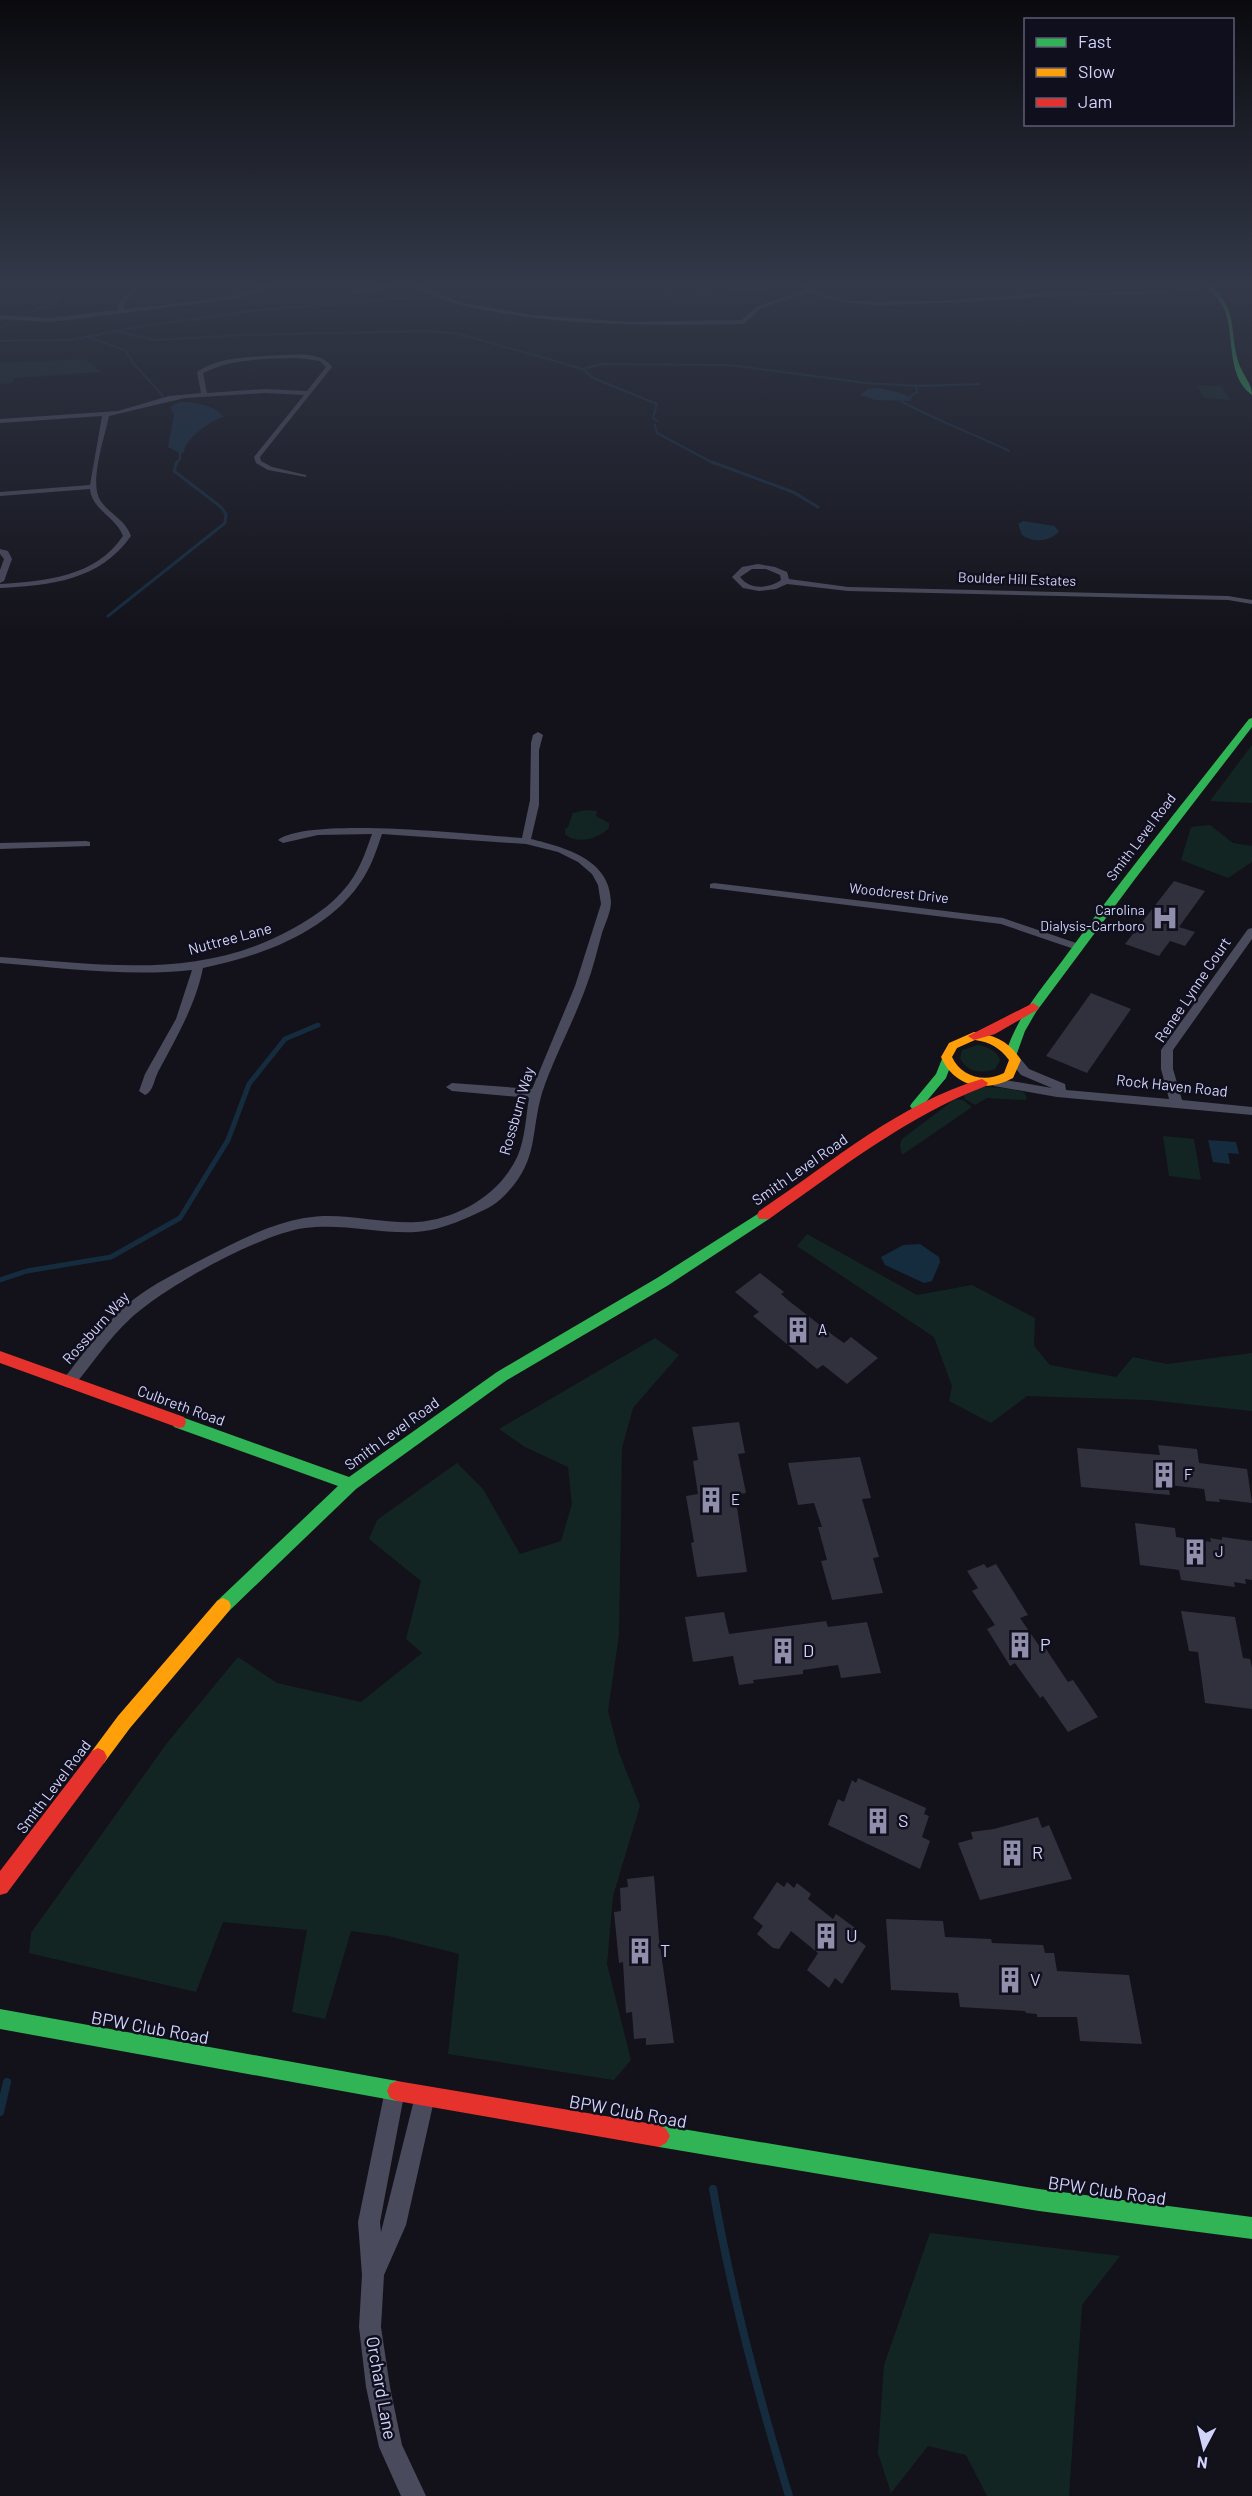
<svg xmlns="http://www.w3.org/2000/svg" width="1252" height="2496" font-family="Barlow,sans-serif">
  <style>
    .green { fill: #132523 }
    .water { fill: #152b3e }
    .lines { fill: none; stroke-linecap: round; stroke-linejoin: round }
    .stream-far3 { stroke: #152b3e; stroke-width: 2 }
    .stream-far2 { stroke: #152b3e; stroke-width: 3 }
    .stream-far1 { stroke: #152b3e; stroke-width: 5 }
    .stream { stroke: #152b3e; stroke-width: 8 }
    .building { fill: #31303d }
    .street { fill: #494a5b; fill-rule: evenodd }
    .fast { fill: #30b455; fill-rule: evenodd }
    .slow { fill: #ff9f0a; fill-rule: evenodd }
    .jam { fill: #e5322d; fill-rule: evenodd }
    .labels { text-anchor: middle; stroke-width: 5; stroke-linejoin: round; paint-order: stroke }
    .far-street-label { font-size: 14px; fill: #d2d3f9; stroke: #100f1e }
    .far-poi-label { font-size: 14px; fill: #d2d3f9; stroke: #100f1e; text-anchor: end }
    .street-label { font-size: 15px; fill: #d2d3f9; stroke: #100f1e }
    .poi-label { font-size: 15px; fill: #d2d3f9; stroke: #100f1e; text-anchor: start }
    .near-poi-label { font-size: 18px; fill: #d2d3f9; stroke: #100f1e; text-anchor: start }
    .near-street-label { font-size: 18px; fill: #d2d3f9; stroke: #100f1e }
  </style>
  <rect width="100%" height="100%" fill="#13121a"/>
  <path class="green" d="M84,359L102,372L14,378L12,383L0,384V363Z
    M1197,385L1222,386L1230,400L1204,398Z
    M1252,745V803L1210,801Z
    M586,810L597,811L596,816L609,823V828C598,839 577,845 565,834V829L568,827L573,813Z
    M1210,825L1233,843L1252,846V862L1228,878L1181,860L1191,827Z
    M978,1045C988,1047 998,1051 1000,1061L995,1069C982,1074 966,1072 960,1058L962,1050Z
    M983,1087L1003,1088L1024,1092L1027,1098L1025,1100L987,1098L975,1105L965,1099L963,1093Z
    M955,1099L963,1100L972,1107L902,1155L900,1145L902,1139Z
    M1163,1136L1194,1139L1201,1180L1169,1176Z
    M807,1234L917,1295L972,1285L1035,1318L1034,1346L1050,1365L1116,1377L1133,1357L1167,1364L1252,1353V1411L1149,1400L1027,1396L991,1423L949,1401L952,1386L934,1337L797,1246Z
    M655,1338L679,1355L633,1408L622,1448L619,1635L608,1711L619,1753L640,1806L613,1896L607,1964L631,2060L614,2080L448,2054L459,1954L388,1936L351,1931L325,2019L292,2012L307,1930L223,1922L196,1992L29,1953L31,1933L167,1743L238,1657L277,1683L361,1702L422,1653L406,1639L421,1581L369,1539L377,1520L457,1463L483,1489L520,1554L561,1541L572,1504L568,1467L525,1447L499,1429Z
    M930,2233L1120,2256L1082,2305L1069,2496H987L966,2455L928,2446L891,2493L878,2453L884,2365Z"/>
  <path class="water" d="M878,388L898,392L912,398L910,401L875,400L860,395L868,389Z
    M180,402C193,401 217,406 224,417C212,419 185,439 184,452L181,454L168,447L174,415L170,407Z
    M1023,521L1054,526L1059,531C1051,542 1033,543 1022,535L1018,524Z
    M1208,1140L1236,1142L1239,1154L1228,1153L1230,1164L1213,1162Z
    M920,1244L939,1257L940,1262L932,1281L924,1283L885,1265L881,1257L903,1245Z"/>
  <g class="lines">
    <path class="stream-far3" d="M447,296C563,296 681,301 796,285
      M28,313L56,303L59,298L55,293L57,285
      M0,329L9,323
      M116,331L155,340L243,335L429,331L459,334L583,369L593,378L657,404L653,418L657,421
      M90,338L125,350L134,364L163,396
      M0,341L71,340L144,326L259,310L433,296
      M583,369L601,364L729,365L866,383L918,386L980,384
      M911,396L917,392L916,385
      M902,402C937,420 973,434 1009,451
      M655,425L657,433L715,464
      M175,464L180,459V448"/>
    <path class="stream-far2" d="M712,462L793,492L818,507
      M108,616L225,523L226,514L221,507L174,471L177,462"/>
    <path class="stream-far1" d="M0,1280L27,1271L111,1257L180,1218L228,1140L249,1084L285,1039L318,1025"/>
    <path class="stream" d="M0,2112L7,2082
      M713,2189C731,2293 758,2395 789,2496"/>
  </g>
  <path class="building" d="M1174,881L1205,891L1179,927L1195,932L1185,946L1170,941L1159,956L1125,944Z
    M1091,993L1131,1009L1087,1073L1046,1056Z
    M760,1273L784,1292L781,1294L789,1301L834,1336L844,1343L851,1337L878,1358L847,1384L823,1365L817,1369L753,1316L759,1312L735,1292Z
    M739,1422L745,1453L738,1454L746,1493L735,1495L747,1572L697,1577L691,1543L694,1542L686,1496L698,1494L693,1461L698,1460L692,1427Z
    M1158,1445L1197,1449L1199,1463L1247,1469L1252,1503L1219,1499L1220,1502L1206,1501L1204,1489L1168,1485L1170,1495L1081,1487L1077,1448L1160,1455Z
    M860,1457L871,1498L862,1499L879,1557L873,1558L883,1593L832,1600L821,1561L827,1560L818,1527H822L814,1503L798,1505L788,1463Z
    M1135,1523L1175,1528L1176,1537L1211,1542L1210,1538L1222,1540V1537L1252,1541V1580L1245,1579L1246,1584L1234,1582L1235,1587L1181,1580L1179,1570L1140,1565Z
    M984,1564L987,1568L996,1564L1028,1615L1020,1618L1042,1650L1046,1649L1068,1682L1073,1680L1098,1717L1068,1732L1043,1696L1040,1698L1015,1663L1010,1666L987,1629L995,1625L972,1591L978,1588L967,1571Z
    M1181,1611L1235,1617L1243,1658L1250,1659L1252,1668V1709L1205,1703L1198,1652L1189,1651Z
    M724,1612L729,1634L826,1621L828,1627L867,1622L881,1673L841,1678L838,1665L803,1670V1674L753,1680L754,1683L739,1685L733,1656L693,1662L685,1617Z
    M858,1778L926,1808L924,1814L929,1816L922,1837L930,1841L920,1869L828,1825L838,1799L844,1802L852,1780L856,1783Z
    M1038,1817L1042,1828L1049,1825L1072,1879L980,1900L958,1843L973,1839L971,1832L994,1829Z
    M654,1876L659,1939L674,2043L646,2045V2038L634,2039L632,2012L626,2013L623,1962L619,1963L614,1912L621,1911L620,1888L628,1887L627,1879Z
    M777,1882L784,1887L787,1882L794,1888L797,1883L811,1894L808,1899L833,1919L836,1914L858,1930L854,1937L866,1946L842,1984L835,1978L829,1988L807,1970L818,1953L791,1931L779,1949L773,1948L757,1934L763,1926L753,1918Z
    M886,1919L943,1921L945,1937L991,1939L992,1943L1043,1945L1045,1953H1054L1057,1971L1129,1975L1142,2044L1080,2041L1077,2017H1037V2014L1026,2013L1025,2011L960,2007L958,1993L891,1990Z"/>
  <g class="lines">
    <path class="street" d="M135,285H140L124,304V309C155,305 241,300 263,285H269L261,291L239,298L69,320L49,322L0,319V315L49,318L118,310V304Z
      M387,285H397L357,293L354,291Z
      M413,285H419L462,303L532,315L629,322L742,320L757,306L806,290L799,285H804L821,294L846,300L879,302L953,300L1043,293L1219,291L1043,297L953,303L879,305L846,303L817,296L810,292L761,308L744,324C661,325 578,327 496,312C468,307 438,301 413,285Z
      M280,355C297,355 321,351 332,367L260,457L261,461L272,467L306,475V477L268,470L256,463L254,457L304,395L265,393L185,398L109,416C105,436 89,482 100,500C109,514 125,519 131,536C99,581 51,585 0,588V584C46,581 95,577 123,536C116,517 92,510 90,489L0,496V492L90,485L102,416L0,423V419L118,411L169,396L201,393L197,372C218,356 254,357 280,355ZM298,358L320,361L326,367L307,391L265,389L207,393L203,373C231,358 267,359 298,358Z
      M0,549L8,551L12,559L4,581L0,583V570L4,559L0,554Z
      M758,564L775,567L787,572L789,579L848,587L1228,596L1252,600V604L1228,600L848,591L787,584L776,589L759,591L743,588L732,577L742,567ZM752,569H766L780,575L781,580C768,589 750,590 740,577Z
      M538,732L543,735L539,750V805L531,839C566,848 610,859 611,902C611,912 605,924 602,933C597,951 593,969 586,987C573,1023 554,1057 542,1093C530,1135 539,1160 505,1195C495,1206 482,1211 469,1217C453,1224 434,1231 416,1232C379,1234 343,1223 305,1228C260,1234 164,1287 130,1319C109,1338 92,1364 74,1386L69,1388L64,1386L62,1382L64,1378C82,1356 99,1331 119,1312C142,1290 168,1277 195,1263C230,1245 265,1225 304,1218C342,1211 379,1224 417,1222C458,1219 501,1194 518,1155C525,1138 526,1116 529,1098L452,1091L446,1087L452,1083L532,1089L575,986L601,904L598,885L592,874L578,862L558,852L526,844L382,834C377,849 372,864 364,877C331,931 262,956 203,968C195,1007 176,1038 158,1072C154,1080 153,1092 145,1095L139,1091L145,1074L176,1019L192,970C128,977 64,968 0,963V957C101,964 198,981 292,929C316,916 339,900 354,876C362,863 367,848 372,834L318,835L283,843L278,840C310,816 475,835 522,838L530,800L531,743L533,735Z
      M86,841L90,842V846L0,849V843Z
      M714,883L1003,918L1082,945L1083,947L1082,949H1074L1001,924L710,888V884Z
      M1252,928V939L1173,1050V1069L1182,1100L1252,1107V1115L1057,1097L994,1086L988,1082L994,1078L1052,1088L1021,1075L1009,1060L1015,1056L1019,1057L1029,1069L1065,1084L1066,1090L1169,1099L1161,1069V1050L1248,929Z
      M395,2080L402,2083L405,2090L380,2222L381,2232L415,2096L418,2089L425,2086L432,2089L435,2096L406,2225L384,2275L381,2327L390,2387L402,2445L426,2496H401L379,2447L366,2387L359,2327L362,2275L358,2222L385,2090L388,2083Z"/>
    <path class="fast" d="M1206,285H1211C1240,314 1228,330 1239,364C1243,375 1252,384 1252,395C1226,376 1235,338 1225,311C1221,300 1212,293 1206,285Z
      M1252,718V727L1135,879L1036,1012L1025,1031L1016,1056H1008L1006,1053C1017,1015 1045,985 1068,953C1126,873 1188,797 1249,719Z
      M946,1058L952,1062L946,1078L920,1109H912L910,1106L912,1103L936,1074L942,1059Z
      M764,1210L769,1211L771,1215L769,1219L667,1286L507,1380L356,1489L229,1611L223,1614L217,1611L215,1606L217,1601L338,1486L174,1427L172,1422L174,1417L179,1416L349,1477L497,1372L657,1278Z
      M0,2009L397,2081L404,2084L407,2091L404,2098L397,2101L0,2029Z
      M659,2125L1039,2189L1252,2217V2239L1039,2211L659,2147L652,2143L648,2136L652,2129Z"/>
    <path class="slow" d="M974,1032C995,1035 1010,1042 1021,1060L1013,1078C985,1093 954,1087 941,1057L949,1043ZM975,1040C990,1042 1000,1048 1009,1060L1004,1073C985,1083 961,1077 952,1057L957,1048Z
      M223,1598L229,1601L231,1606L229,1611L130,1728L104,1763L98,1766L92,1763L89,1757L92,1751L118,1716L217,1601Z"/>
    <path class="jam" d="M1033,1003L1039,1007L1037,1010L995,1034L974,1040L968,1036Z
      M982,1079L988,1083L986,1086C905,1117 839,1170 769,1219H759L757,1215L759,1211C830,1164 899,1103 982,1079Z
      M0,1351L184,1417L186,1422L184,1427L179,1428L0,1363Z
      M98,1748L104,1751L107,1757L104,1763L7,1893L0,1895V1871L92,1751Z
      M397,2081L659,2125L666,2129L670,2136L666,2143L659,2147L397,2101L390,2098L387,2091L390,2084Z"/>
  </g>
  <linearGradient id="sky" x2="0" y2="1"><stop stop-color="#0a0a0e"/><stop offset="0.45" stop-color="#333949"/><stop offset="1" stop-color="#333949" stop-opacity="0"/></linearGradient>
  <rect width="1252" height="634" fill="url(#sky)"/>
  <defs>
    <g id="hospital-bare" transform="scale(2.07)"><path d="M-5-5h3v3.5h4V-5h3V5h-3V1.5h-4V5h-3Z" fill="#8f8fab" stroke="#100f1e" stroke-width="2.5" paint-order="stroke"/></g>
    <g id="building-bare" transform="scale(2.07)"><path d="M-4-6H4V6H1V3H-1V6H-4ZM-2.5-4.3h1.7v1.8h-1.7ZM.8-4.3h1.7v1.8H.8ZM-2.5-1h1.7V.8h-1.7ZM.8-1h1.7V.8H.8Z" fill="#8f8fab" stroke="#100f1e" stroke-width="2.5" paint-order="stroke"/></g>
  </defs>
  <g fill-rule="evenodd">
    <use href="#hospital-bare" x="1165" y="918"/>
    <use href="#building-bare" x="798" y="1330"/>
    <use href="#building-bare" x="1164" y="1475"/>
    <use href="#building-bare" x="711" y="1500"/>
    <use href="#building-bare" x="1195" y="1552"/>
    <use href="#building-bare" x="1020" y="1645"/>
    <use href="#building-bare" x="783" y="1651"/>
    <use href="#building-bare" x="878" y="1821"/>
    <use href="#building-bare" x="1012" y="1853"/>
    <use href="#building-bare" x="826" y="1936"/>
    <use href="#building-bare" x="640" y="1951"/>
    <use href="#building-bare" x="1010" y="1980"/>
  </g>
  <g class="labels">
    <g class="far-street-label">
      <text transform="translate(1017 579) rotate(2)" y="5">Boulder Hill Estates</text>
      <text transform="translate(1141 837) rotate(-53)" y="5">Smith Level Road</text>
      <text transform="translate(899 893) rotate(6)" y="5">Woodcrest Drive</text>
    </g>
    <g class="far-poi-label">
      <text x="1145" y="915">Carolina<tspan x="1145" dy="16">Dialysis-Carrboro</tspan></text>
    </g>
    <g class="street-label">
      <text transform="translate(230 939) rotate(-15)" y="5">Nuttree Lane</text>
      <text transform="translate(1193 990) rotate(-56)" y="5">Renee Lynne Court</text>
      <text transform="translate(1172 1086) rotate(6)" y="5">Rock Haven Road</text>
      <text transform="translate(517 1111) rotate(-74)" y="5">Rossburn Way</text>
      <text transform="translate(800 1170) rotate(-35)" y="5">Smith Level Road</text>
      <text transform="translate(96 1328) rotate(-48)" y="5">Rossburn Way</text>
      <text transform="translate(181 1406) rotate(20)" y="5">Culbreth Road</text>
      <text transform="translate(392 1434) rotate(-36)" y="5">Smith Level Road</text>
      <text transform="translate(54 1787) rotate(-53)" y="5">Smith Level Road</text>
    </g>
    <g class="poi-label">
      <text x="818" y="1335">A</text>
      <text x="1184" y="1480">F</text>
      <text x="731" y="1505">E</text>
      <text x="1215" y="1557">J</text>
    </g>
    <g class="near-poi-label">
      <text x="1040" y="1651">P</text>
      <text x="803" y="1657">D</text>
      <text x="898" y="1827">S</text>
      <text x="1032" y="1859">R</text>
      <text x="846" y="1942">U</text>
      <text x="660" y="1957">T</text>
      <text x="1030" y="1986">V</text>
    </g>
    <g class="near-street-label">
      <text transform="translate(150 2028) rotate(10)" y="6">BPW Club Road</text>
      <text transform="translate(628 2112) rotate(10)" y="6">BPW Club Road</text>
      <text transform="translate(1107 2191) rotate(8)" y="6">BPW Club Road</text>
      <text transform="translate(381 2388) rotate(80)" y="6">Orchard Lane</text>
    </g>
  </g>
  <rect x="1024" y="18" width="210" height="108" fill="#100f1e" stroke="#5e5d76" stroke-width="1.5"/>
  <rect x="1036" y="38" width="30" height="9" fill="#30b455" stroke="#5e5d76" stroke-width="1.5"/>
  <text x="1078" y="48" font-size="18" fill="#d2d3f9">Fast</text>
  <rect x="1036" y="68" width="30" height="9" fill="#ff9f0a" stroke="#5e5d76" stroke-width="1.5"/>
  <text x="1078" y="78" font-size="18" fill="#d2d3f9">Slow</text>
  <rect x="1036" y="98" width="30" height="9" fill="#e5322d" stroke="#5e5d76" stroke-width="1.5"/>
  <text x="1078" y="108" font-size="18" fill="#d2d3f9">Jam</text>
  <g transform="translate(1204 2448) rotate(187)" stroke="#100f1e" stroke-width="4.5" paint-order="stroke">
  <path d="M0-4.5L10 22L0 15L-10 22Z" fill="#d2d3f9"/>
  <text y="-9" font-size="16" font-weight="bold" text-anchor="middle" fill="#d2d3f9">N</text>
  </g>
</svg>
